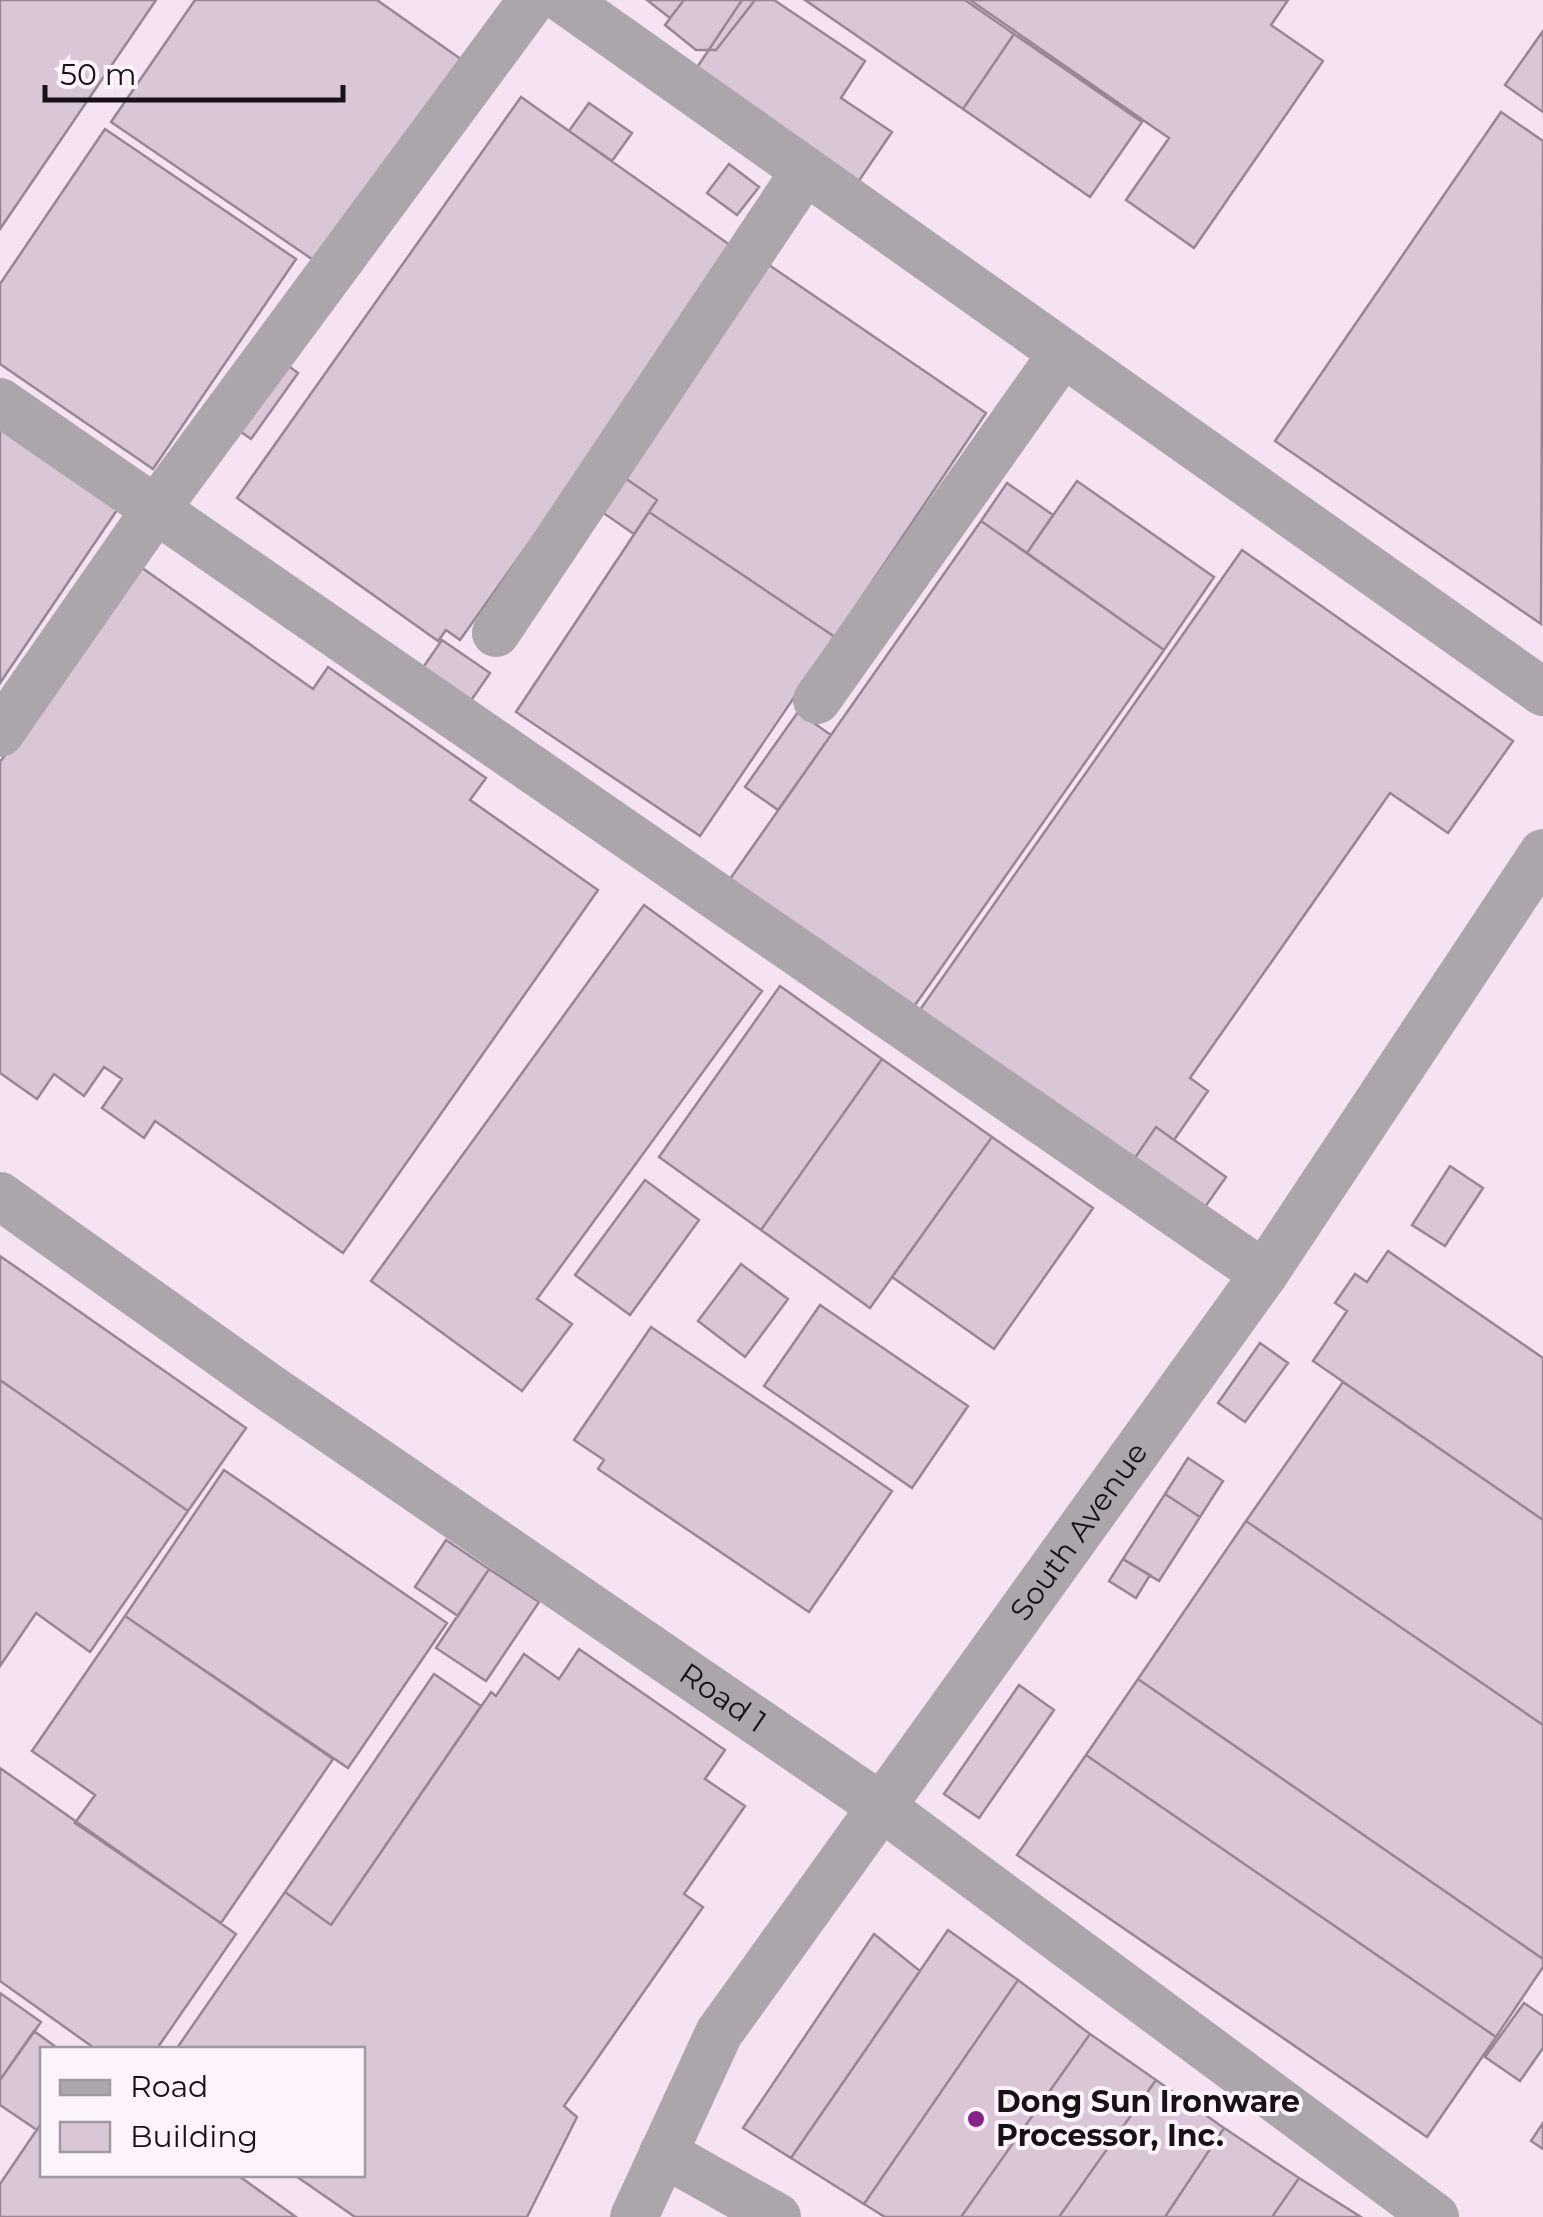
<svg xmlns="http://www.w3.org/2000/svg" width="1543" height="2217" font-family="Montserrat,sans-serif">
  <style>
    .building { fill: #d9c7d8; stroke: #968696; stroke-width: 2.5 }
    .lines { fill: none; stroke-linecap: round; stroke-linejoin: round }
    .minor { stroke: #ada5ac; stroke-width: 48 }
    .poi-dot { fill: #87228a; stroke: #fdf3fd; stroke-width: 4 }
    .labels { text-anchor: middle; stroke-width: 8; stroke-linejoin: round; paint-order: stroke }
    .street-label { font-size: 30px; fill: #181218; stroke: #fdf3fd }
    .poi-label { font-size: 30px; font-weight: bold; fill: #181218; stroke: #fdf3fd; text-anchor: start }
  </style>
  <rect width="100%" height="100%" fill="#f5e3f4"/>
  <path class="building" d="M0,0H156L0,229Z
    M195,0H377L465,62L325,268L111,122Z
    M647,0H684L670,18Z
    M684,0H755L716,50H696L665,25Z
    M742,0H774L865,61L841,98L892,132L858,182L694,72Z
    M805,0H965L1014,34L963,109Z
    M970,0H1288L1271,25L1323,61L1194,248L1126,200L1169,138Z
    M1543,31V112L1505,85Z
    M1014,34L1142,122L1090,197L963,109Z
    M521,97L737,250L460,640L446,630L438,641L237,498Z
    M589,103L632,133L612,161L569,131Z
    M1501,112L1543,141L1541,624L1275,441Z
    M105,129L296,259L153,469L0,364V284Z
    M729,164L759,187L737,215L707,193Z
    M769,265L986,413L835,637L649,512L657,500L625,478Z
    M275,356L298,373L251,439L227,422Z
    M0,429L117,510L0,683Z
    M625,478L657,500L634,534L602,512Z
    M1077,481L1214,577L1164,650L1027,553Z
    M1007,483L1053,515L1027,553L981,521Z
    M649,512L835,637L700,836L516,712Z
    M981,521L1164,650L913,1008L730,879Z
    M1242,550L1513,741L1448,833L1390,793L1190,1078L1208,1091L1174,1140L1156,1127L1128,1168L915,1017Z
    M138,565L313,689L328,667L486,778L470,800L598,890L343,1253L155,1121L144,1138L102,1108L122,1079L104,1067L84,1096L54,1074L37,1099L0,1073V762Z
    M442,640L490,673L470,702L422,669Z
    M798,712L831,735L778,810L745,787Z
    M644,905L762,991L537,1299L572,1324L522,1391L371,1281Z
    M780,986L882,1059L761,1230L659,1157Z
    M882,1059L992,1137L870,1308L761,1230Z
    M1156,1127L1226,1177L1198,1217L1128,1168Z
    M992,1137L1093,1208L994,1349L892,1277Z
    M1450,1166L1483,1188L1445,1246L1412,1225Z
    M645,1180L699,1220L630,1315L575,1275Z
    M1388,1251L1543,1358V1520L1313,1361L1347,1311L1335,1303L1355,1274L1367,1282Z
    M0,1256L246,1428L188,1511L0,1380Z
    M741,1264L788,1299L745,1357L698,1321Z
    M820,1305L968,1406L912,1488L764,1386Z
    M651,1327L892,1491L809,1612L598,1469L604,1460L574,1440Z
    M1260,1343L1288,1363L1245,1422L1218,1403Z
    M0,1380L188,1511L90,1652L36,1613L0,1666Z
    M1343,1382L1543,1520V1725L1246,1521Z
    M1188,1458L1223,1481L1200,1517L1165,1494Z
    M224,1470L447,1623L348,1768L125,1616Z
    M1165,1494L1200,1517L1159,1581L1123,1559Z
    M1246,1521L1543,1725V1959L1138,1679Z
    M446,1540L489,1569L458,1616L415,1587Z
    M1123,1559L1150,1575L1136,1598L1109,1581Z
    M489,1569L539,1602L486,1681L436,1648Z
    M125,1616L333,1759L221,1923L75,1823L95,1795L32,1751Z
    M579,1649L725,1750L705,1779L745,1806L684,1894L703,1907L564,2106L577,2117L527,2217H355L293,2174H362V2050L177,2048L285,1892L331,1925L491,1692L496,1696L524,1654L559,1679Z
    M434,1674L481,1706L331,1925L285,1892Z
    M1138,1679L1543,1959V1967L1496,2037L1086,1755Z
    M1019,1685L1054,1710L979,1818L944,1794Z
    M1086,1755L1496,2037L1427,2137L1017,1855Z
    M0,1768L236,1934L156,2050H97L0,1981Z
    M948,1930L1018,1980L864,2204L791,2158Z
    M874,1934L920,1971L791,2158L743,2128Z
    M1018,1980L1090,2034L961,2217H885L864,2204Z
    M0,1993L41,2022L0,2080Z
    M1524,2003L1543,2016V2048L1520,2081L1485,2057Z
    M34,2031L60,2050H42V2122L37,2130L0,2105V2080Z
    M1090,2034L1156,2080L1059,2217H961Z
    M1156,2080L1224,2128L1165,2217H1059Z
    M42,2122V2174H236L296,2217H0V2184Z
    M1543,2123V2149L1531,2141Z
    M1224,2128L1299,2178L1272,2217H1165Z
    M1299,2178L1361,2217H1272Z"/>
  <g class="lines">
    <g class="minor">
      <path d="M564,0L1543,692"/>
      <path d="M0,402L1264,1274"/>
      <path d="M496,633L805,171"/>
      <path d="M817,700L1062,354"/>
      <path d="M0,733L156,509L532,0"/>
      <path id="s1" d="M0,1196L267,1386L879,1805L1435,2217"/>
      <path d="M663,2153L777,2217"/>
      <path id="s2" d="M634,2217L719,2033L1264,1274L1543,853"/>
    </g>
  </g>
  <circle class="poi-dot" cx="976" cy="2119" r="10"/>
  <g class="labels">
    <g class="street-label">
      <text dy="10" stroke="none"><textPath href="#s2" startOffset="820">South Avenue</textPath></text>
      <text dy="10" stroke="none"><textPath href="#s1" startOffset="880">Road 1</textPath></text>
    </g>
    <g class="poi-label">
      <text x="996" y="2112">Dong Sun Ironware<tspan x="996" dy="34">Processor, Inc.</tspan></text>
    </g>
  </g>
  <rect x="40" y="2047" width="325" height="130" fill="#fdf3fd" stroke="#a199a1" stroke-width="2.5"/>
  <rect x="60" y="2080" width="50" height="15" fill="#ada5ac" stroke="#a199a1" stroke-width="2.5"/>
  <text x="130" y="2097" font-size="30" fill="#181218">Road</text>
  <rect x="60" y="2122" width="50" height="30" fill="#d9c7d8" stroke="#a199a1" stroke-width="2.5"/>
  <text x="130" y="2147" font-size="30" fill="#181218">Building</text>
  <path d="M45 85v15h298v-15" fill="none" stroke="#181218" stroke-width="5"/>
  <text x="60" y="85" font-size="30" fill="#181218" stroke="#fdf3fd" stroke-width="8" paint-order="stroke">50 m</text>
</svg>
